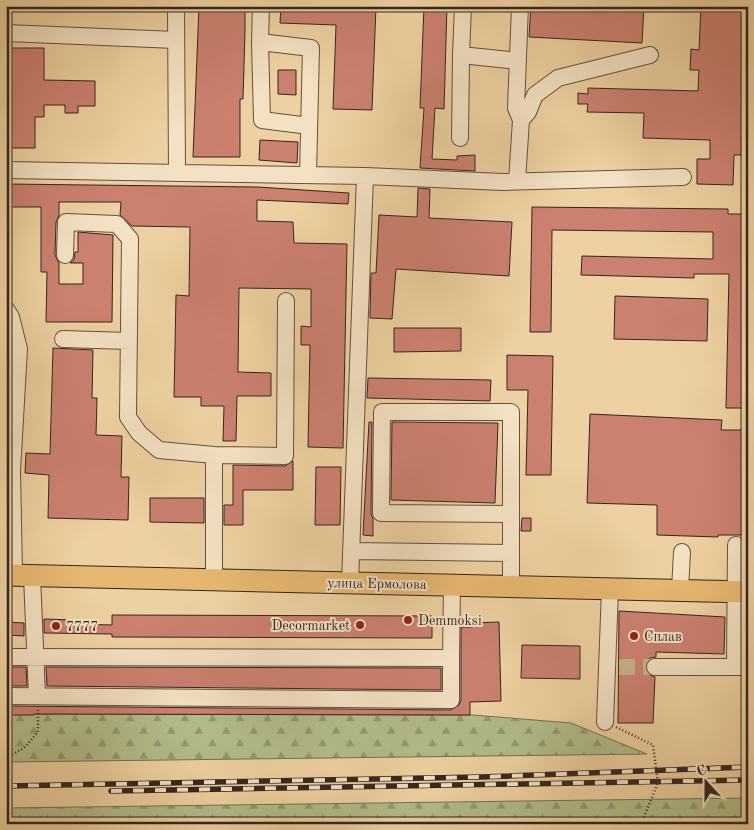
<svg xmlns="http://www.w3.org/2000/svg" width="754" height="830" font-family="'Old Standard TT',serif">
  <style>
    .forest { fill: url(#forest-firs); stroke: #727256 }
    .building { fill: #cc8070; stroke: #332621 }
    .lines { fill: none; stroke-linecap: round; stroke-linejoin: round }
    .minor-tunnel { stroke: #c9af88; stroke-width: 16; stroke-dasharray: 16 8; stroke-linecap: butt }
    .minor-casing { stroke: #625141; stroke-width: 18 }
    .major-casing { stroke: #332621; stroke-width: 23 }
    .path { stroke: #332621; stroke-width: 2.5; stroke-dasharray: 1 2.5; stroke-linecap: butt }
    .minor { stroke: #f4e1c3; stroke-width: 16 }
    .major { stroke: #e7b871; stroke-width: 21 }
    .rail-casing { stroke: #332621; stroke-width: 5.5 }
    .rail { stroke: #f4e1c3; stroke-width: 4; stroke-dasharray: 11; stroke-linecap: butt }
    .poi-dot { fill: #8f2418; stroke: #f4e1c3; stroke-width: 2 }
    .labels { text-anchor: middle; stroke-width: 4; stroke-linejoin: round; paint-order: stroke }
    .street-label { font-size: 14px; fill: #332621; stroke: #f4e1c3 }
    .poi-label { font-size: 14px; fill: #332621; stroke: #f4e1c3; text-anchor: start }
  </style>
  <defs>
    <pattern id="forest-firs" width="22" height="20" patternUnits="userSpaceOnUse" patternTransform="scale(1.25)"><rect width="22" height="20" fill="#b2bd8a"/><path d="M5 1l3.5 6h-7zM16 11l3.5 6h-7z" fill="#919970"/></pattern>
  </defs>
  <rect width="100%" height="100%" fill="#eed1a2"/>
  <filter id="stains"><feTurbulence type="fractalNoise" baseFrequency=".004" numOctaves="4"/><feColorMatrix values="0 0 0 0 .2 0 0 0 0 .09 0 0 0 0 .02 0 0 0 .5 -.17"/></filter>
  <radialGradient id="worn" r=".72"><stop offset=".6" stop-color="#630" stop-opacity="0"/><stop offset="1" stop-color="#630" stop-opacity=".3"/></radialGradient>
  <path class="forest" d="M6,714L473,715L571,723L647,754L6,762Z
    M748,798V824H6V808Z"/>
  <path class="building" d="M199,6H245V31L243,99H240V157H193Z
    M281,6H376L372,110L333,109L336,25L280,23Z
    M424,6H447L444,109L435,108L432,159L457,160V156L475,155V171L420,168L424,108H420Z
    M531,6H644L642,43L529,37Z
    M701,6H748V155H734L733,185L697,184V159H710V140L643,138L644,113L587,112L588,104H578V93L588,94V88L698,91L699,70H690L691,49L699,50Z
    M6,48H44V80L95,81V106H78V113H65V105H44V117H35V148H6Z
    M278,70H296V95L278,94Z
    M260,140L298,142L297,163L259,160Z
    M6,184L258,187L349,193L348,204L257,200V221L293,222L294,243L347,244L343,448L308,447L310,345H301V326L311,327V289L239,288L238,372L271,373V396H237L236,441H223L224,406H201V397H174L176,295L189,296L190,227L132,226L120,215L121,202H59V215L56,222L55,255L59,263V284H83V263H70L74,260L75,252H78V232L113,235L112,322H46L47,272H41V207H6Z
    M418,188L430,189L429,218L512,222L509,276L396,269L392,319L370,318L371,273H376L379,215L417,217Z
    M532,207L728,209V214H748V328H745L743,408H726L729,274H694V278L581,275L582,256L713,259V232L552,230L551,332H530Z
    M615,296L708,299L707,341L614,339Z
    M394,328H461V351L394,352Z
    M53,348L93,350L92,398H97L96,435L122,436L121,477H129L128,520L48,518L49,475L25,473L26,453L50,454Z
    M507,355L553,356L551,475H526L528,390H507Z
    M368,378L491,380L490,401L367,398Z
    M590,414L722,420L721,430H748V535H718V537L657,535V505L587,503Z
    M369,422H372L371,513L373,519V536L363,535Z
    M392,422L498,423L495,503L391,500Z
    M293,461V490H243V525H224V505H233V465L285,466Z
    M316,467H341L340,525H315Z
    M150,498H204V523L150,522Z
    M522,518H531V531H521Z
    M619,611L725,617L724,654L656,652V657L650,658L647,662L645,667L646,672L650,675L655,677L653,723H618Z
    M112,615L432,616V638L112,637V634L44,633V619L73,620V624L112,625Z
    M6,622L24,623V636L6,635Z
    M499,622L501,701L470,702V715L34,714V715H6V706L451,710L459,705L461,700V627H472V623Z
    M522,645L580,646V679L521,678Z
    M6,667H26L27,686H6Z
    M46,667L441,668V690L47,686Z"/>
  <g class="lines">
    <path class="minor-tunnel" d="M619,667H655"/>
    <g class="minor-casing">
      <path id="minor" d="M176,6L177,172
        M261,6L260,42L262,120L309,126
        M6,33L176,40
        M260,42L311,48L308,175
        M461,55L518,61
        M521,120L528,112L535,95L558,78L650,55
        M460,138L461,55L463,6
        M6,170L365,176
        M517,181L521,120L516,108L520,6
        M65,255L66,222L117,224L130,239L128,417L139,433L159,450L214,455V580
        M6,309L11,317L19,349L12,471L14,575
        M63,339L129,341
        M214,455L285,456L286,301
        M510,514L381,513L382,412H511V585
        M351,551L510,553
        M32,576L37,696
        M350,583L365,176L503,182L683,177
        M680,590L682,552
        M6,657L451,658V700L6,696
        M451,658L452,584
        M655,667H748
        M735,667L736,545
        M605,722L610,589"/>
    </g>
    <g class="major-casing">
      <path id="major" d="M6,575L748,592"/>
    </g>
    <path class="path" d="M616,727L653,745L658,783L641,824
      M6,758L24,748L38,732V710
      M6,781V790
      M6,794L9,824"/>
    <use href="#minor" class="minor"/>
    <use href="#major" class="major"/>
    <g class="rail-casing">
      <path id="rail" d="M6,786L481,777L748,767
        M111,791L748,780"/>
    </g>
    <use href="#rail" class="rail"/>
  </g>
  <g class="poi-dot">
    <circle cx="408" cy="620" r="5"/>
    <circle cx="360" cy="625" r="5"/>
    <circle cx="56" cy="626" r="5"/>
    <circle cx="634" cy="636" r="5"/>
  </g>
  <g class="labels">
    <g class="street-label">
      <text transform="translate(377 583) rotate(1)" y="5">улица Ермолова</text>
    </g>
    <g class="poi-label">
      <text x="418" y="625">Demmoksi</text>
      <text x="350" y="630" text-anchor="end">Decormarket</text>
      <text x="66" y="631">7777</text>
      <text x="644" y="641">Сплав</text>
    </g>
  </g>
  <rect width="754" height="830" fill="none" stroke="#eed1a2" stroke-width="25"/>
  <rect x="8" y="8" width="739" height="815" fill="none" stroke="#332621" stroke-width="2.5"/>
  <rect x="12" y="12" width="729" height="805" fill="none" stroke="#332621"/>
  <g transform="translate(706 782) rotate(339)" stroke="#f4e1c3" stroke-width="4" paint-order="stroke">
  <path d="M0-4L9 19L0 12L-9 19Z" fill="#332621"/>
  <text y="-8" font-size="14" font-weight="bold" text-anchor="middle" fill="#332621">С</text>
  </g>
  <rect width="100%" height="100%" filter="url(#stains)"/>
  <rect width="100%" height="100%" fill="url(#worn)"/>
</svg>
